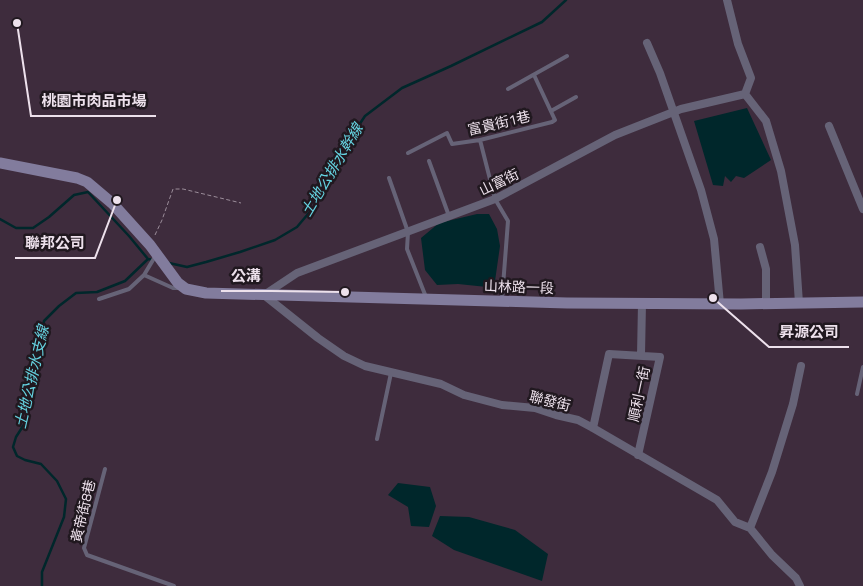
<svg xmlns="http://www.w3.org/2000/svg" width="863" height="586" font-family="'Titillium Web','Noto Sans TC',sans-serif">
  <style>
    .water { fill: #00272b }
    .lines { fill: none; stroke-linecap: round; stroke-linejoin: round }
    .stream { stroke: #00272b; stroke-width: 2.5 }
    .path { stroke: #9b8d9a; stroke-width: 1; stroke-dasharray: 4 2.5; stroke-linecap: butt }
    .lane { stroke: #666377; stroke-width: 4 }
    .street { stroke: #666377; stroke-width: 8 }
    .secondary { stroke: #827c9d; stroke-width: 11 }
    .labels { text-anchor: middle; stroke-width: 5; stroke-linejoin: round; paint-order: stroke }
    .street-label { font-size: 14px; fill: #ede1ec; stroke: #20181f }
    .water-label { font-size: 15px; font-style: italic; fill: #65d3e1; stroke: #20181f }
    .leader { fill: none; stroke: #ede1ec; stroke-width: 2 }
    .callout-dot { fill: #ede1ec; stroke: #20181f; stroke-width: 2 }
    .callout-label { font-size: 15px; text-anchor: middle; font-weight: bold; fill: #ede1ec; stroke: #20181f; stroke-width: 5; stroke-linejoin: round; paint-order: stroke }
  </style>
  <rect width="100%" height="100%" fill="#3e2c3d"/>
  <path class="water" d="M747,108L771,160L744,178L736,176L731,182L725,176L723,186L713,185L694,121Z
    M477,214H489L497,229L500,246L495,281L487,287L458,284L437,285L425,270L421,238L439,223Z
    M398,483L430,487L436,506L429,527L411,526L408,507L388,495Z
    M440,516L469,517L515,530L548,554L542,581L454,550L432,536Z"/>
  <g class="lines">
    <path class="stream" d="M0,219L16,228H33L49,217L74,195L88,192L129,236L148,259L154,260
      M169,263L187,267L206,262L240,252L275,240L297,227L313,208L349,140L365,116L402,88L451,66L542,22L566,0
      M42,586V572L64,517L66,499L57,481L41,464L25,460L17,456L13,447L16,437L25,423L44,321L59,306L76,293L97,292L125,281L148,259"/>
    <path class="path" d="M155,235L162,220L173,189H183L241,203"/>
    <path class="lane" d="M508,89L567,56
      M551,111L576,97
      M480,140L495,199L508,221L502,299
      M408,153L447,133L452,144L480,140L552,122L555,120L534,75
      M429,161L449,216
      M389,178L408,232L407,249L426,297
      M144,275L173,288H179
      M99,299L129,289L144,275L156,255
      M857,394L863,367
      M377,439L391,373
      M105,469L84,548L87,555L174,586"/>
    <path class="street" d="M727,0L738,44L751,78L745,94L766,121L781,171L795,245L799,303
      M647,43L660,73L701,190L714,239L720,304
      M745,94L681,109L615,135L495,199L297,273L264,295L318,338L344,356L365,366L441,384L464,395L502,405L535,408L556,415L578,420L593,428L717,500L735,522L750,528L772,555L796,578L800,586
      M829,126L863,209
      M760,247L766,269V304
      M641,355L642,303
      M593,428L609,354L660,357L638,455
      M750,528L772,472L793,404L801,366"/>
    <path class="secondary" d="M0,163L77,178L87,182L113,204L150,245L178,283L186,289L206,293L567,303L741,304L863,302"/>
  </g>
  <g class="labels">
    <g class="street-label">
      <text transform="translate(499 123) rotate(-13)" y="5">富貴街1巷</text>
      <text transform="translate(499 182) rotate(-26)" y="5">山富街</text>
      <text transform="translate(519 287) rotate(2)" y="5">山林路一段</text>
      <text transform="translate(639 394) rotate(-78)" y="5">順利一街</text>
      <text transform="translate(550 401) rotate(14)" y="5">聯發街</text>
      <text transform="translate(83 511) rotate(-77)" y="5">黃帝街8巷</text>
    </g>
    <g class="water-label">
      <text transform="translate(332 170) rotate(-59)" y="5">土地公排水幹線</text>
      <text transform="translate(32 377) rotate(-77)" y="5">土地公排水支線</text>
    </g>
  </g>
  <path class="leader" d="M17 23L31 116H156M117 200L95 258H15M345 292L271 291H221M713 298L769 347H849"/>
  <g class="callout-dot">
    <circle cx="17" cy="23" r="5"/>
    <circle cx="117" cy="200" r="5"/>
    <circle cx="345" cy="292" r="5"/>
    <circle cx="713" cy="298" r="5"/>
  </g>
  <g class="callout-label">
    <text x="94" y="106">桃園市肉品市場</text>
    <text x="55" y="248">聯邦公司</text>
    <text x="246" y="281">公溝</text>
    <text x="809" y="337">昇源公司</text>
  </g>
</svg>
